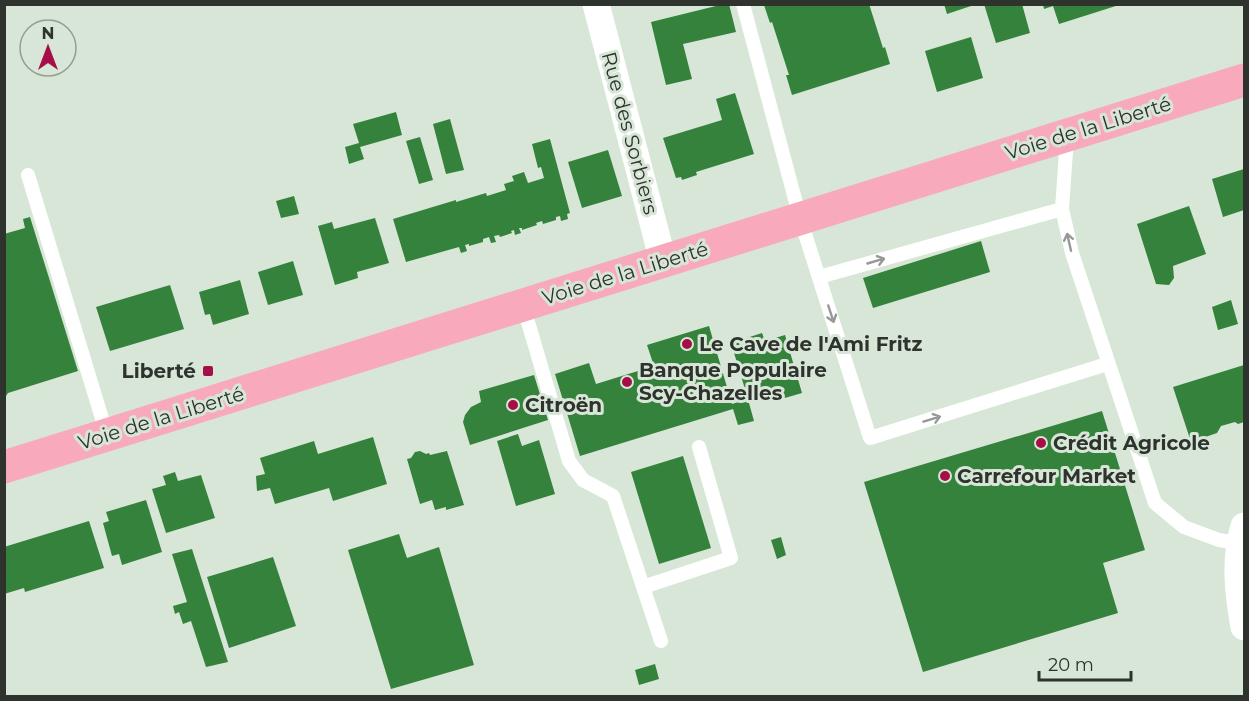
<svg xmlns="http://www.w3.org/2000/svg" width="1249" height="701" font-family="Montserrat,sans-serif">
  <style>
    .building { fill: #35823c }
    .lines { fill: none; stroke-linecap: round; stroke-linejoin: round }
    .lane { stroke: #fff; stroke-width: 14 }
    .street { stroke: #fff; stroke-width: 27 }
    .primary { stroke: #f8aabc; stroke-width: 33 }
    .oneway { stroke: #969996 }
    .poi-dot { fill: #a50e47; stroke: #d7e6d7; stroke-width: 2 }
    .labels { text-anchor: middle; stroke-width: 6; stroke-linejoin: round; paint-order: stroke }
    .street-label { font-size: 20px; fill: #2e332d; stroke: #d7e6d7 }
    .poi-label { font-size: 20px; font-weight: bold; fill: #2e332d; stroke: #d7e6d7; text-anchor: start }
  </style>
  <rect width="100%" height="100%" fill="#d7e6d7"/>
  <path class="building" d="M724,4H729L736,32L683,44L692,79L666,85L651,22Z
    M767,4H869L883,48L885,47L890,64L792,95L786,75H789L772,22L770,23L764,5Z
    M944,4H973L974,5L947,14Z
    M984,4H1022L1030,33L996,43Z
    M1043,4H1118L1119,5L1059,24L1053,6L1044,9Z
    M971,37L983,78L937,92L925,51Z
    M735,93L754,154L696,172L697,175L682,180L681,177L676,178L663,138L722,120L716,99Z
    M396,112L402,135L360,147L364,159L349,164L345,147L359,143L353,124Z
    M450,119L464,170L446,174L433,124Z
    M420,137L433,180L419,184L406,141Z
    M550,139L570,213L567,214L568,219L561,221L560,216L556,217V220L543,224L542,221L536,223L537,225L522,230V228H519L521,233L515,235L514,230L511,231L512,233L500,237L499,235L494,236L496,242L491,243L489,237L483,239V242L469,246V244L465,245L467,251L461,253L459,247L406,262L393,219L456,200V202L486,193L487,196L503,191L506,190L504,184L514,181L512,176L524,172L528,183L544,178L541,167L538,168L532,144Z
    M608,150L622,196L582,208L568,162Z
    M1244,169V210L1223,217L1212,179Z
    M294,196L299,214L281,218L276,201Z
    M1189,206L1206,254L1173,266L1174,278L1169,285L1156,284L1137,224Z
    M30,217L78,371L8,393L4,399V334H6L4,328V234L25,228L23,219Z
    M375,218L389,263L357,272L358,278L335,285L318,226L332,222L334,229Z
    M981,241L990,272L873,308L863,278Z
    M293,261L303,295L268,305L258,272Z
    M240,280L249,314L213,325L210,314L205,315L199,292Z
    M170,285L184,329L110,351L96,307Z
    M1231,300L1238,324L1218,330L1212,307Z
    M709,326L732,404L748,399L731,343L762,333L765,341L785,335L802,393L778,400L777,395L749,403L754,421L738,425L733,409L580,456L555,374L589,363L596,384L654,366L647,345Z
    M1244,365V422L1238,424L1235,422L1221,426L1217,433L1191,442L1173,387Z
    M534,375L548,420L470,445L463,422L465,415L471,407L481,402L479,391Z
    M1102,411L1145,550L1103,563L1118,613L923,672L864,482Z
    M518,434L522,446L539,440L555,494L516,506L497,441Z
    M373,437L387,484L333,501L329,488L275,504L270,488L257,491L256,476L265,474L260,458L314,441L318,454Z
    M420,451L426,454L429,453L430,455L447,451L464,505L446,510V507L435,510L432,500L420,504L407,459L411,458L415,452Z
    M683,456L711,548L659,564L631,472Z
    M175,472L178,481L201,475L215,518L166,533L152,489L166,485L163,476Z
    M146,500L162,552L122,565L119,554L112,556L103,523L109,521L106,512Z
    M89,521L104,568L25,592L24,588L4,594V547Z
    M399,534L407,558L439,547L474,665L391,689L348,550Z
    M781,537L786,555L777,559L771,540Z
    M192,549L228,662L206,667L191,621L183,624L179,612L175,614L173,606L187,602L172,554Z
    M273,557L296,626L229,648L207,577Z
    M655,664L659,679L639,685L635,670Z"/>
  <g class="lines">
    <path class="lane" d="M743,4L800,218L870,438L1107,364
      M1067,137L1062,209L1072,253L1155,503L1184,527L1219,540L1239,543
      M28,175L107,435
      M819,277L1062,209
      M523,305L569,461L583,480L613,496L661,641
      M643,587L731,558L699,447"/>
    <path class="street" d="M596,4L663,261
      M1244,526C1234,560 1238,593 1244,627"/>
    <path class="primary" d="M4,467L1244,80"/>
  </g>
  <defs><path id="oneway-shaft" d="M-6 0H5M1.5-3L5.5 0L1.5 3" fill="none" stroke-width="1.6" stroke-linecap="round" stroke-linejoin="round" transform="scale(1.5)"/></defs>
  <g class="oneway">
    <use href="#oneway-shaft" transform="translate(1069 242) rotate(-103)"/>
    <use href="#oneway-shaft" transform="translate(876 261) rotate(-16)"/>
    <use href="#oneway-shaft" transform="translate(831 314) rotate(72)"/>
    <use href="#oneway-shaft" transform="translate(932 419) rotate(-17)"/>
  </g>
  <g class="poi-dot">
    <circle cx="687" cy="344" r="6"/>
    <rect x="202" y="365" width="12" height="12" rx="3"/>
    <circle cx="627" cy="382" r="6"/>
    <circle cx="513" cy="405" r="6"/>
    <circle cx="1041" cy="443" r="6"/>
    <circle cx="945" cy="476" r="6"/>
  </g>
  <g class="labels">
    <g class="street-label">
      <text transform="translate(1088 128) rotate(-17)" y="7">Voie de la Liberté</text>
      <text transform="translate(630 133) rotate(75)" y="7">Rue des Sorbiers</text>
      <text transform="translate(625 273) rotate(-17)" y="7">Voie de la Liberté</text>
      <text transform="translate(161 418) rotate(-17)" y="7">Voie de la Liberté</text>
    </g>
    <g class="poi-label">
      <text x="699" y="351">Le Cave de l'Ami Fritz</text>
      <text x="639" y="377">Banque Populaire<tspan x="639" dy="23">Scy-Chazelles</tspan></text>
      <text x="196" y="378" text-anchor="end">Liberté</text>
      <text x="525" y="412">Citroën</text>
      <text x="1053" y="450">Crédit Agricole</text>
      <text x="957" y="483">Carrefour Market</text>
    </g>
  </g>
  <rect width="1249" height="701" fill="none" stroke="#2e332d" stroke-width="12"/>
  <g transform="translate(48 48)"><circle r="28" fill="#d7e6d7" stroke="#939e93" stroke-width="1.5"/>
  <path d="M0-4.5L10 22L0 15L-10 22Z" fill="#a50e47"/>
  <text y="-9" font-size="16" font-weight="bold" text-anchor="middle" fill="#2e332d">N</text>
  </g>
  <path d="M1039 671v9h92v-9" fill="none" stroke="#2e332d" stroke-width="3"/>
  <text x="1048" y="671" font-size="18" fill="#2e332d" stroke="#d7e6d7" stroke-width="4.5" paint-order="stroke">20 m</text>
</svg>
